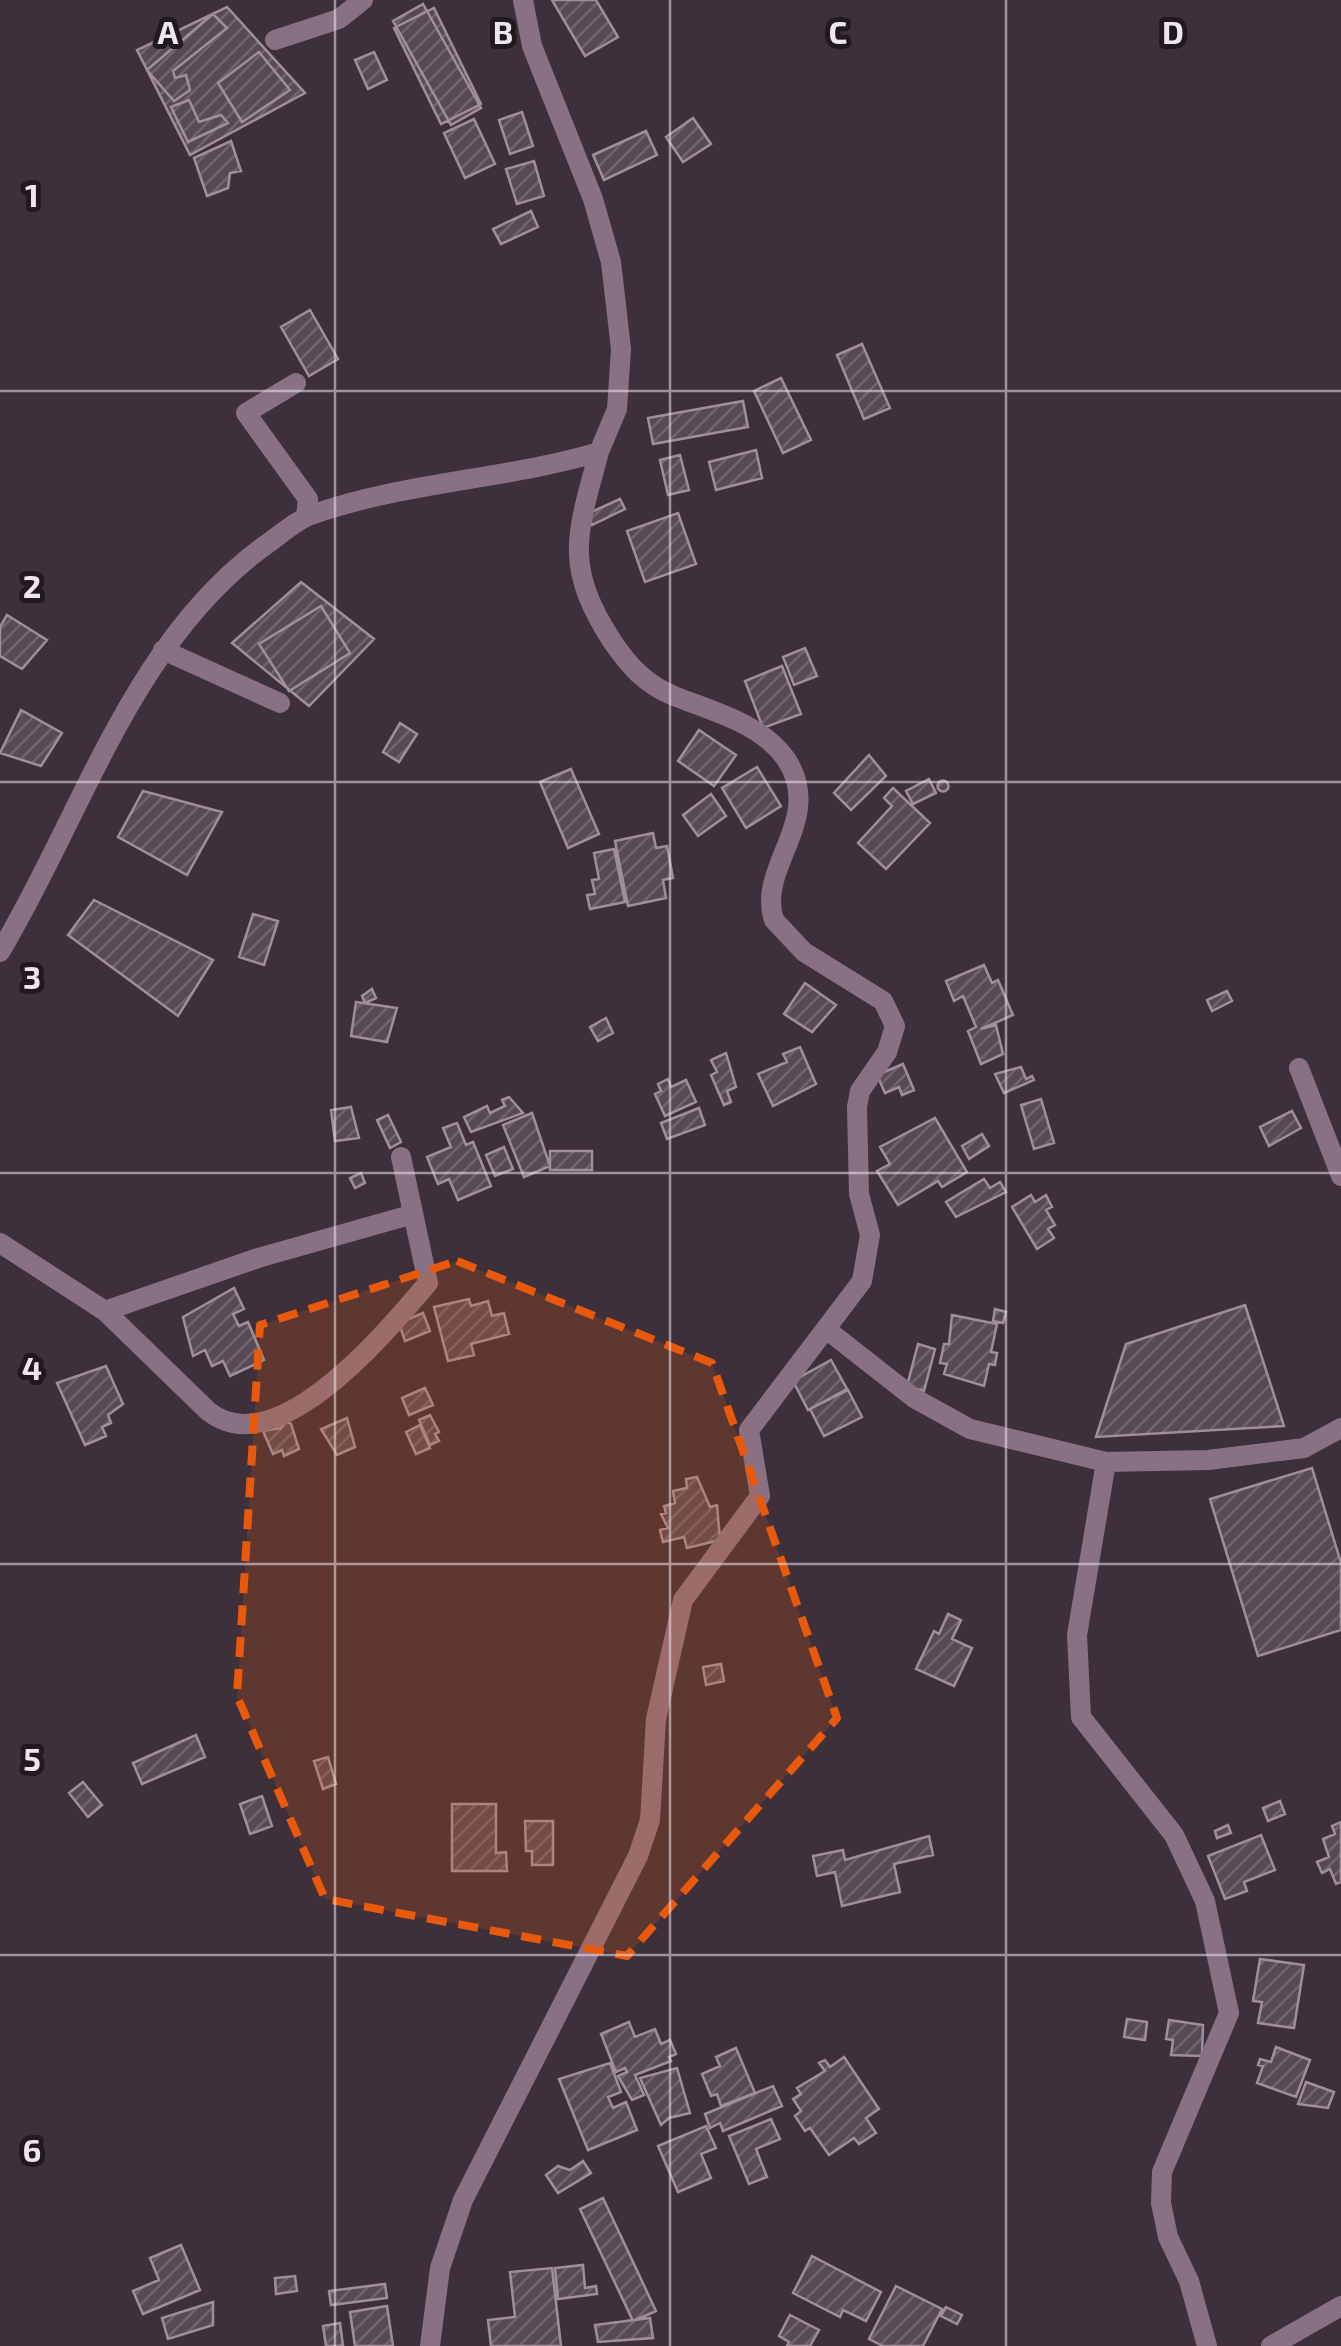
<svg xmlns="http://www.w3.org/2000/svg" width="1341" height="2346" font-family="'Exo 2',sans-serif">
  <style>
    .building { fill: url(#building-hatch); stroke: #9f8f9b; stroke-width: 2.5 }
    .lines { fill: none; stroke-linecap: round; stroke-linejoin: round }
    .minor { stroke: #897183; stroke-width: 20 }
    .marked { fill: #e8590c; fill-opacity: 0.2; stroke: #e8590c; stroke-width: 8; stroke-dasharray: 20 12; stroke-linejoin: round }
    .grid { fill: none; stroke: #eee6ec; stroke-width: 2.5; stroke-opacity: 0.55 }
    .grid-label { font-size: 32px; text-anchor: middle; font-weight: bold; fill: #eee6ec; stroke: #201a1e; stroke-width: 10; stroke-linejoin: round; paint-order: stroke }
  </style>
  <defs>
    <pattern id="building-hatch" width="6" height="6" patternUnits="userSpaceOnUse" patternTransform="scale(2.5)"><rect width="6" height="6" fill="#574a54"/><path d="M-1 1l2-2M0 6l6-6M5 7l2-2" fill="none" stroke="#6f646d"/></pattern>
  </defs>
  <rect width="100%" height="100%" fill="#3d303a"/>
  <path class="building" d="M552,0H596L618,37L585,56Z
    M423,4L481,108L451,125L393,21Z
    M227,7L305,93L190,155L137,50Z
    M434,8L481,104L441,124L394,28Z
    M213,14L227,28L173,71L175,78L186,75L190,90L174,101L147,70Z
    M259,52L290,90L242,122L218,83Z
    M374,52L387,80L368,89L355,60Z
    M189,100L199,122L221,115L228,123L188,142L171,107Z
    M522,112L533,146L510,154L499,120Z
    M693,118L711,144L683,162L666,137Z
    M474,119L495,164L465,178L444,133Z
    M646,131L657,155L604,180L593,155Z
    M231,141L241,171L230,173L228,188L207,196L194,158Z
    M534,161L544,196L517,204L506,169Z
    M531,211L538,227L501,244L493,229Z
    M310,310L338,359L309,376L281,327Z
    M862,344L890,408L864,419L837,355Z
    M781,378L811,440L783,453L754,391Z
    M743,401L748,427L653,444L648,418Z
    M756,450L762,478L716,490L709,462Z
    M680,455L689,490L668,495L660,460Z
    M620,499L625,509L592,525L587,514Z
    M678,513L696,564L645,582L627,531Z
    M301,582L374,639L309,706L232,643Z
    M321,606L350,653L289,691L259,644Z
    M7,615L47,640L22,669L0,656V627Z
    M805,648L817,676L794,685L783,657Z
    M782,666L801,714L763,728L745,681Z
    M21,710L62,733L41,766L0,753Z
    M400,723L417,734L399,762L383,752Z
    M699,730L736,755L714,786L678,761Z
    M869,755L886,776L851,810L834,793Z
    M757,767L781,806L746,828L722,788Z
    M571,769L599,834L568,848L540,782Z
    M929,779L936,793L913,804L906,791Z
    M937.5 786a5.5 5.5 0 1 1 11 0a5.5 5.5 0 1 1-11 0Z
    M893,788L930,823L886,869L858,843L892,806L884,798Z
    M143,791L222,812L187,875L118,837Z
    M711,794L726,816L698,836L683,815Z
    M653,833L656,848L667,846L673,878L663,880L666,898L628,906L615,841Z
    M614,849L625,902L590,909L587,895L595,894L592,880L599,879L594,853Z
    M94,900L213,960L178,1016L68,935Z
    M253,914L278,921L264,965L239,957Z
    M984,965L992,983L998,980L1013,1015L981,1029L996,1025L1003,1054L981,1064L968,1031L976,1027L963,996L954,1001L946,981Z
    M805,983L836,1005L812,1032L784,1014Z
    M372,989L376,998L365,1003L362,996Z
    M1227,991L1232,1001L1212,1011L1207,1000Z
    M356,1002L397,1008L387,1042L351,1036Z
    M606,1018L613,1033L598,1041L590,1027Z
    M800,1047L816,1084L773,1106L758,1074L787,1062L783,1054Z
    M726,1053L736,1087L727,1091L731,1102L724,1105L711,1075L717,1072L711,1060Z
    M903,1064L914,1090L902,1095L899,1087L885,1093L877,1075Z
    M1021,1067L1026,1079L1032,1076L1034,1080L1004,1093L995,1074Z
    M668,1079L671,1087L686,1080L696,1102L665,1116L655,1094L661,1091L658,1084Z
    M509,1097L523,1113L471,1132L464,1117L487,1106L490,1113L505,1106L502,1100Z
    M1041,1099L1054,1143L1034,1149L1021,1105Z
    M351,1107L359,1138L335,1141L331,1110Z
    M699,1108L705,1125L667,1139L661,1123Z
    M1292,1111L1301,1128L1269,1146L1260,1127Z
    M532,1113L550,1166L524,1177L503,1125Z
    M388,1115L401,1142L390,1148L377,1120Z
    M935,1118L967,1172L942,1187L938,1181L898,1205L877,1171L890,1164L880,1147Z
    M457,1123L466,1145L473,1142L491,1186L458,1200L449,1179L438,1184L427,1157L451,1147L443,1128Z
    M982,1134L989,1146L969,1159L962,1146Z
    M504,1147L513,1169L495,1176L486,1155Z
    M550,1151H592V1170H550Z
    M361,1173L365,1183L355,1188L350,1178Z
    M984,1179L990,1188L1000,1182L1006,1192L956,1217L946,1202Z
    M1031,1195L1035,1202L1046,1195L1052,1207L1046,1210L1055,1225L1048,1229L1054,1238L1037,1249L1012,1207Z
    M234,1288L244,1309L233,1314L239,1326L248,1322L264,1360L230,1376L223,1361L212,1366L205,1350L193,1356L183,1317Z
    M469,1299L471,1306L488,1301L492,1316L504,1313L509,1334L471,1344L474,1355L448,1361L434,1307Z
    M1245,1305L1284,1426L1096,1437L1126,1344Z
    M995,1309L1006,1312L1003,1323L993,1321Z
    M423,1313L430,1331L405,1341L399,1323Z
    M952,1315L997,1324L991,1352L997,1353L995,1365L989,1364L984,1386L944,1374L947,1364L940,1363L944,1344H949Z
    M918,1344L935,1349L924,1391L907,1386Z
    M831,1360L847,1389L808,1410L793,1381Z
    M106,1366L123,1404L108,1415L111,1423L102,1427L106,1436L85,1445L57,1383Z
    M425,1388L433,1405L409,1415L402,1398Z
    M848,1390L862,1417L824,1436L810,1409Z
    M430,1415L439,1432L435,1434L439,1441L430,1445L419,1420Z
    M347,1418L355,1447L337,1455L321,1429Z
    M285,1421L291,1424L299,1449L284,1456L282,1450L273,1454L263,1431L281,1428Z
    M420,1425L430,1448L416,1454L406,1432Z
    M1312,1468L1341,1563V1630L1258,1656L1210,1499Z
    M697,1477L710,1507L717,1505L720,1540L687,1548L684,1537L663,1542L660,1530L668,1528L661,1514L666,1513L664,1506L675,1503L673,1491L687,1488L686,1479Z
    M948,1614L961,1620L952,1639L972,1648L954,1686L916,1669L934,1631L939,1634Z
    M721,1664L724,1681L706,1685L703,1667Z
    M196,1735L205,1757L142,1784L133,1763Z
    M328,1757L336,1784L323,1789L314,1761Z
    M83,1782L102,1805L88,1817L69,1793Z
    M262,1796L272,1826L250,1834L240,1804Z
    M1280,1801L1285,1814L1268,1821L1263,1808Z
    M452,1804H496V1853L506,1852L507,1871H452Z
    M525,1821H553V1865H532V1851H526Z
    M1341,1822V1882L1336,1884L1330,1869L1322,1873L1317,1862L1329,1857L1323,1839L1335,1834L1332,1826Z
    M1228,1825L1231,1833L1217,1838L1215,1831Z
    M1261,1835L1275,1870L1244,1882L1247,1891L1225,1899L1208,1856Z
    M929,1836L933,1855L894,1864L900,1892L842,1906L835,1872L817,1876L813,1856L843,1850L845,1860Z
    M1260,1959L1304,1965L1294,2028L1258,2023L1262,2002L1253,2001Z
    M1127,2019L1147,2022L1145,2040L1124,2037Z
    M1169,2020L1203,2025L1202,2056L1171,2055L1173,2040L1166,2039Z
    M629,2022L635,2037L655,2029L661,2044L670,2040L676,2054L669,2057L671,2061L635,2075L644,2095L632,2100L618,2076L627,2072L625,2068L616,2072L601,2034Z
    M1276,2047L1310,2060L1296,2097L1257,2083L1263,2066L1258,2065L1260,2059L1271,2062Z
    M736,2048L755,2093L721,2106L717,2094L711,2096L702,2074L720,2066L716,2057Z
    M844,2057L879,2109L866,2118L876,2133L859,2144L854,2138L829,2155L810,2128L805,2131L795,2116L801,2111L793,2099L801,2094L797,2088L825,2071L819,2063L825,2060L830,2067Z
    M610,2063L621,2092L608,2097L613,2108L626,2102L637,2130L588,2150L559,2079Z
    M677,2068L690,2113L669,2118L661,2125L640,2078Z
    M1306,2082L1334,2092L1328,2108L1298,2104Z
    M773,2086L782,2106L723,2131L720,2123L710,2128L705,2114Z
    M771,2119L780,2139L756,2149L767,2177L749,2184L729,2136Z
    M706,2126L716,2148L701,2154L711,2178L678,2192L658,2146Z
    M583,2161L591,2173L558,2193L546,2175L558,2166L570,2170Z
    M603,2198L656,2311L633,2321L580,2209Z
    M181,2245L200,2290L143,2314L133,2291L159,2280L150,2258Z
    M812,2256L881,2292L866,2321L843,2310L840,2317L793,2293Z
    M583,2265L585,2288L596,2286L597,2294L558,2299L555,2268Z
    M552,2268L561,2346H491L488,2320L515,2317L510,2272Z
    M295,2276L297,2291L276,2294L275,2278Z
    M385,2284L387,2298L331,2305L329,2291Z
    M896,2286L942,2309L923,2346H883L869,2339Z
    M213,2302V2325L168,2339L162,2318Z
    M387,2306L393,2346H355L350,2312Z
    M946,2307L962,2315L957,2324L941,2316Z
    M790,2315L819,2330L810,2346H787L789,2342L779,2336Z
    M650,2318L653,2338L598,2342L595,2325Z
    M340,2323L343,2346H326L323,2326Z"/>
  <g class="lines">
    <path class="minor" d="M275,40L339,19L363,0
      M296,383L246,413L308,499L306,517
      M163,650L280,703
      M0,952C82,816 132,640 267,544C280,535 295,521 311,515C404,482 504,480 599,452L617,409L621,349L611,262L593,199L532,46L523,0
      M1299,1068L1341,1176
      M0,1243L105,1311L208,1411C276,1466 387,1331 428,1283L401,1157
      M105,1311L258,1258L410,1215
      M826,1329L914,1398L970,1429L1106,1462L1208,1460L1304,1448L1341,1428
      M1106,1462L1077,1635L1081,1717L1174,1835L1205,1901L1229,2013L1162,2172L1161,2203L1168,2237L1189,2281L1207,2346
      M430,2346L440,2268L463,2200L638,1856L650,1820L656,1719L683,1600L760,1496L749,1430L862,1281L870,1235L859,1194L857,1107L860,1091L887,1052L895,1026L883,1001L804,952L774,920C756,867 826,819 786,759C761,723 711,711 674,696C645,684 629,666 612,641C563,565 577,534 599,452
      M1271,2346L1341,2306"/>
  </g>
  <path class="marked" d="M457,1261L712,1363L837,1718L627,1956L325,1899L237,1696L260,1325Z"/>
  <path class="grid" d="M335,0V2346M670,0V2346M1006,0V2346M0,391H1341M0,782H1341M0,1173H1341M0,1564H1341M0,1955H1341"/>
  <g class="grid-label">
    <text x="168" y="44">A</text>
    <text x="503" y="44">B</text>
    <text x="838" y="44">C</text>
    <text x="1173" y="44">D</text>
    <text x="32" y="207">1</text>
    <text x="32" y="598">2</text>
    <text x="32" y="989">3</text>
    <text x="32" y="1380">4</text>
    <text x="32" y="1771">5</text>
    <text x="32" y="2162">6</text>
  </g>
</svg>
